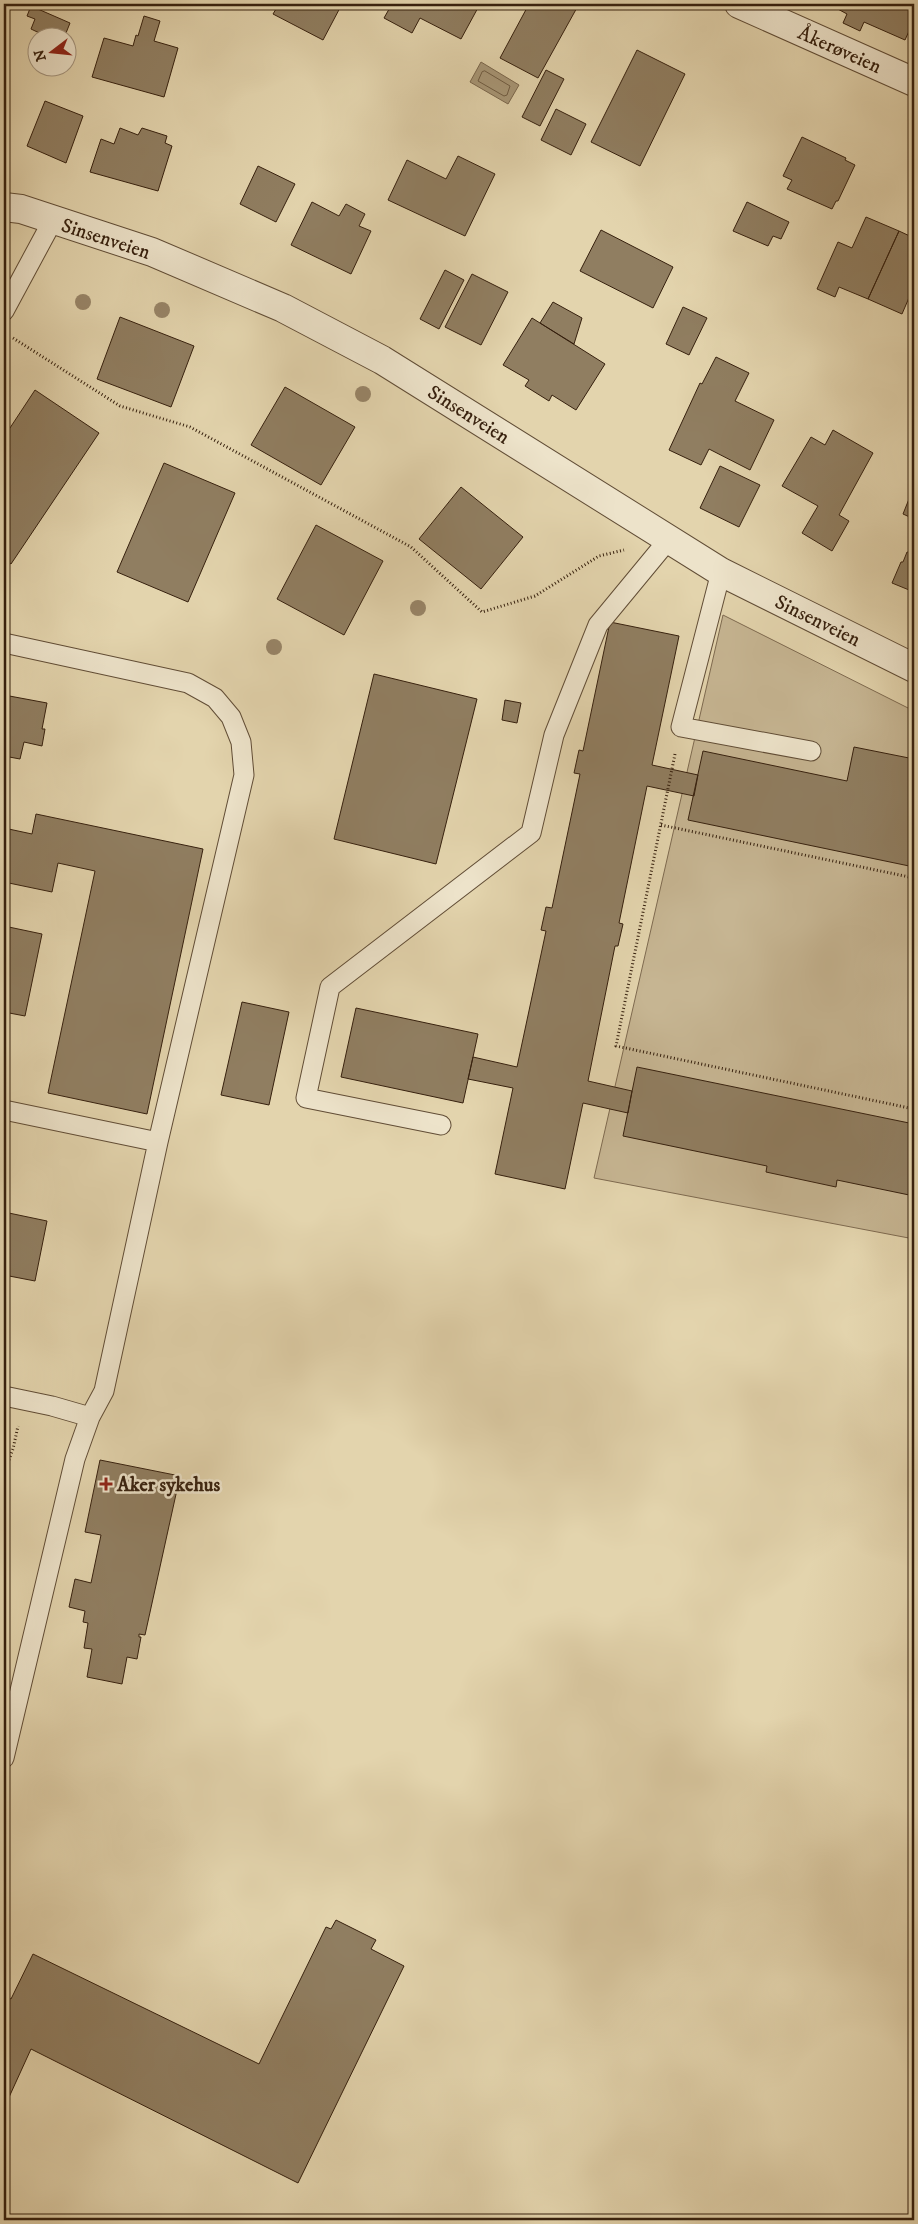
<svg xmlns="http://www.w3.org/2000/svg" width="918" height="2224" font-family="'IM FELL DW Pica',serif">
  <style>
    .green { fill: #c6b592; stroke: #7e6a50 }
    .water { fill: #a89777; stroke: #7a674d }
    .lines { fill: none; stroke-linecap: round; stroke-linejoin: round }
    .shore { stroke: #6f5c42; stroke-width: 1 }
    .building { fill: #907e61; stroke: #36200e }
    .lane-casing { stroke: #614d36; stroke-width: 21 }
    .street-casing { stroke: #614d36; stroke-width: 30 }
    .path { stroke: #36200e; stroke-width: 3; stroke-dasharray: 1 2.5; stroke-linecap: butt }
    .lane { stroke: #ede3ca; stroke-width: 19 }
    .street { stroke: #ede3ca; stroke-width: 28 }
    .tree { fill: #988568 }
    .poi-dot { fill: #8f2418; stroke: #ede3ca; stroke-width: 2 }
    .labels { text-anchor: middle; stroke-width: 5; stroke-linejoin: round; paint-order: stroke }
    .street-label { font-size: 20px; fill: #36200e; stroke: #ede3ca }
    .poi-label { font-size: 20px; font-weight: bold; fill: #36200e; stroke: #ede3ca; text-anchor: start }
  </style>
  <rect width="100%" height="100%" fill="#e3d4ad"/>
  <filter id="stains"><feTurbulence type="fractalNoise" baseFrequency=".004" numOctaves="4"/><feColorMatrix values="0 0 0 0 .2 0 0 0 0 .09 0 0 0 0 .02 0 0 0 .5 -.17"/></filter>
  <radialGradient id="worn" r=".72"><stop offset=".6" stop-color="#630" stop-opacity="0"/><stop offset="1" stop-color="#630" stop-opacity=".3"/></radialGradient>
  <path class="green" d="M723,615L914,711V1239L594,1178Z"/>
  <path class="water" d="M481,62L519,85L508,104L470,82Z"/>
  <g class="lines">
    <path class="shore" d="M485,71L510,86L507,95L504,96L478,81L482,72Z"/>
  </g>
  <path class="building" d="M279,4H342L323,40L273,14Z
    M392,4H480L461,39L420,18L412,33L384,18Z
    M529,4H579L538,78L500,58Z
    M838,4H910L914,6V20L905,40L864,22L860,31L843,23L847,14L836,8Z
    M31,6L70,23L64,38H50L31,29L35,19L27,16Z
    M144,16L160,21L154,41L178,48L164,97L92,77L104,38L133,46L136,35L138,36Z
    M637,50L685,74L640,166L591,142Z
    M546,70L564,79L540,126L522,117Z
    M45,101L83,116L66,163L27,146Z
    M556,109L586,124L571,155L541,140Z
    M120,128L138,135L142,128L167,136L165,143L172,146L158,191L90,172L101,139L114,144Z
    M802,137L846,158L845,160L855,165L838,201H836L832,209L787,189L792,180L783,176Z
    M458,156L495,174L465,236L388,200L407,160L446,179Z
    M258,166L295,184L276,222L240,204Z
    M312,202L339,216L346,204L365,214L359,226L371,231L351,274L291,245Z
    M747,202L789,222L781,239L773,236L768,246L733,231Z
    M866,217L899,231L868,299L839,287L835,297L817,289L838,242L852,248Z
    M601,230L673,267L653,308L580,271Z
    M899,231L914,238V286L902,314L868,299Z
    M445,270L464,280L439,329L420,319Z
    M472,274L508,292L481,345L445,327Z
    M553,302L582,318L574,344L540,323Z
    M683,307L707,318L689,355L666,344Z
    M120,317L194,346L171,407L97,379Z
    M532,318L605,364L576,410L552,395L549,401L525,386L529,380L503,365Z
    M716,357L749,373L735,401L774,420L750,470L709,449L701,465L669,450L700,383L702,384Z
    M285,387L355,427L321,485L251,445Z
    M35,390L99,433L11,564L4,559V437Z
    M833,430L873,453L839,515L849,521L832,551L802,533L818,506L782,486L811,437L825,445Z
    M164,463L235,493L188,602L117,572Z
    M720,466L760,485L739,527L700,508Z
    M461,487L523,537L481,589L419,539Z
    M913,489L914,490V519L903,514Z
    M316,525L383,561L344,635L277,599Z
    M907,552L914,553V592L892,583L901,562H903Z
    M610,622L679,636L652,765L698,775L694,796L647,786L619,923L623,924L618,946H615L588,1081L632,1091L628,1113L583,1103L565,1189L495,1174L513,1088L468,1079L473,1057L517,1067L546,931L541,930L546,907L552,908L580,774L574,773L579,750L583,751Z
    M374,674L477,699L436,864L334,839Z
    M4,695L47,703L42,729H45L42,746L24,742L20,759L4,756Z
    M505,700L521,703L517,723L502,720Z
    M854,747L914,759V867L688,820L703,751L847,781Z
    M36,814L203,849L147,1114L48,1093L95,871L58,863L52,892L4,882V828L32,834Z
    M4,926L42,934L25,1016L4,1012Z
    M242,1002L289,1012L269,1105L221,1095Z
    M356,1008L478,1034L463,1103L341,1077Z
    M637,1067L914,1124V1196L837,1180L836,1187L766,1172L767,1166L623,1136Z
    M4,1212L47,1221L35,1281L4,1275Z
    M100,1460L180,1476L145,1635L139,1634V1637H141L137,1659L127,1657L122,1684L87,1677L92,1649L84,1648L88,1623L83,1622L85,1611L69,1607L75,1579L91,1583L101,1535L85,1532Z
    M336,1920L376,1940L371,1949L404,1966L298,2183L31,2049L5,2106L4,2105V1996L11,1999L33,1954L259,2064L326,1927L331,1929Z"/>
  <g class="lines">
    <g class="lane-casing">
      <path id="lane" d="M4,311L53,220
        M721,572L681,727L811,751
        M4,643L188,683L215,698L231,717L241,742L244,775L158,1142L104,1391L90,1417
        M4,1110L158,1142
        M441,1125L306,1098L330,987L531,833L554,735L598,625L669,539
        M4,1396L52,1406L90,1417L75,1459L4,1758"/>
    </g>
    <g class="street-casing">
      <path id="street" d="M739,4L914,82
        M4,207L21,209L152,252L283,308L382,360L721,572L914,668"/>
    </g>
    <path class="path" d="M13,338L120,406L190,427L411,547L482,612L535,596L599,556L624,550
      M675,754L616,1046L914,1109
      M661,825L914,878
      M4,1473L13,1449L18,1426"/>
    <use href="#lane" class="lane"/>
    <use href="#street" class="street"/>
  </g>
  <g class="tree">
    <circle cx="83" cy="302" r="8"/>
    <circle cx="162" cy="310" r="8"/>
    <circle cx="363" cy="394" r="8"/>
    <circle cx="418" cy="608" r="8"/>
    <circle cx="274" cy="647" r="8"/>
  </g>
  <path class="poi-dot" d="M103.5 1476.5h5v5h5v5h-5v5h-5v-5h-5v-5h5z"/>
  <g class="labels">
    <g class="street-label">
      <text transform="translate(840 49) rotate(24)" y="7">Åkerøveien</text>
      <text transform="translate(106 238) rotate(18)" y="7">Sinsenveien</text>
      <text transform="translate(469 414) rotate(32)" y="7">Sinsenveien</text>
      <text transform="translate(818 620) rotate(26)" y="7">Sinsenveien</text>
    </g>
    <g class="poi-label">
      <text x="117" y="1491">Aker sykehus</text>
    </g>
  </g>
  <rect width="918" height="2224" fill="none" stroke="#e3d4ad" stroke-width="20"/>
  <rect x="5" y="5" width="908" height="2214" fill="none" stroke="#36200e" stroke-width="2.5"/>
  <rect x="10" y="10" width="898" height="2204" fill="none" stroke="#36200e"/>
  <g transform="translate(52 52) rotate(254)"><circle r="24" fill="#ede3ca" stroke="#a4957f"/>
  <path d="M0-4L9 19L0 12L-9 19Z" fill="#8f2418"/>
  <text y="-8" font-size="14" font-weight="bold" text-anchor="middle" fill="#36200e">N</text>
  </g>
  <rect width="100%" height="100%" filter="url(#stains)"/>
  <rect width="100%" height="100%" fill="url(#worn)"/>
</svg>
